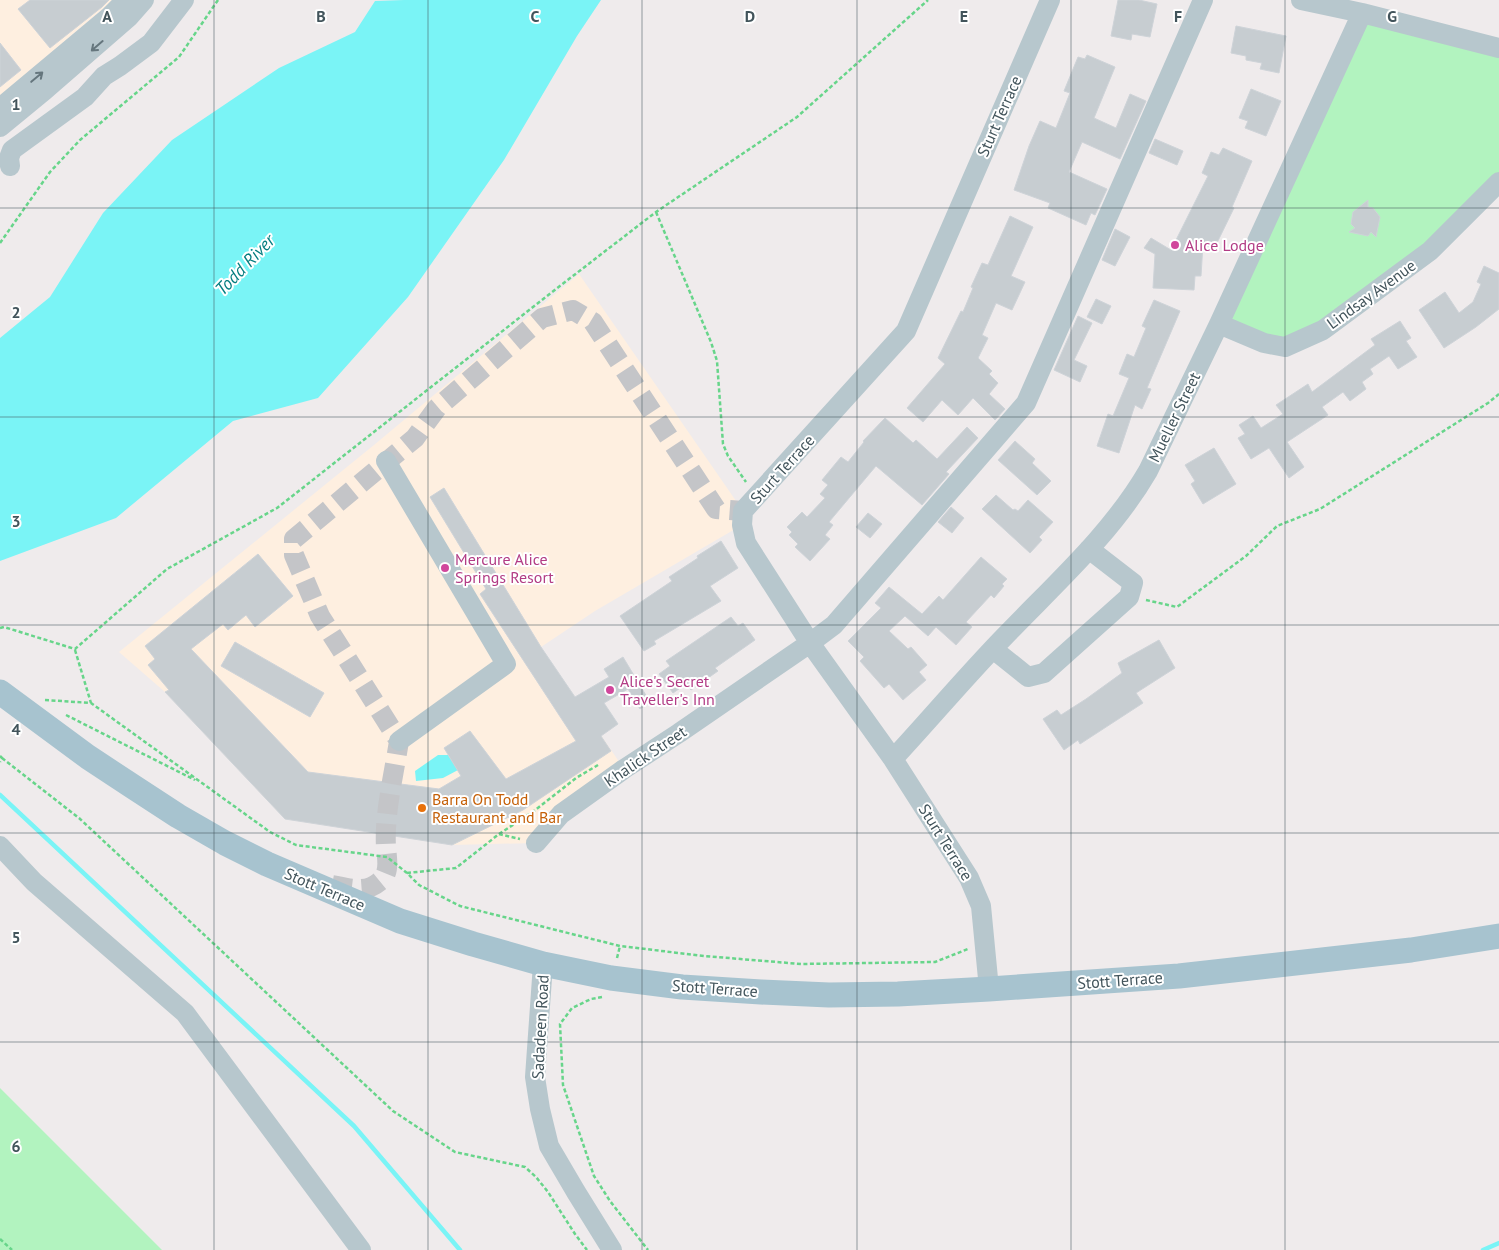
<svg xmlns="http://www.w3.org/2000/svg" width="1499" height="1250" font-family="'PT Sans',sans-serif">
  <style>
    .commercial { fill: #feefe0 }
    .green { fill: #b2f3bf }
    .water { fill: #7af4f6 }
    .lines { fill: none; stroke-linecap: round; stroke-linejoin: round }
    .stream { stroke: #7af4f6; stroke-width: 4.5 }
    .building { fill: #c7cdd1; stroke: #ced3d8 }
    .minor-tunnel { stroke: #c4c5c8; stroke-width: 20; stroke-dasharray: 20 10; stroke-linecap: butt }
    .path { stroke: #67d58a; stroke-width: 2.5; stroke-dasharray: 4 2.5; stroke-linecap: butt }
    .minor { stroke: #b7c7cd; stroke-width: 20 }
    .major { stroke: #a7c3cf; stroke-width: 25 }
    .oneway { stroke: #65767d }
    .grid { fill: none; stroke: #42545b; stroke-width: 1; stroke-opacity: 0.55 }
    .hotel-dot { fill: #d1479c; stroke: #fff; stroke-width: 2 }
    .food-dot { fill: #e8710a; stroke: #fff; stroke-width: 2 }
    .labels { text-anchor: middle; stroke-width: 4; stroke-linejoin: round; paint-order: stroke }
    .street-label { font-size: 16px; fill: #42545b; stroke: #fff }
    .hotel-label { font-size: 16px; fill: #b23c85; stroke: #fff; text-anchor: start }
    .food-label { font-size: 16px; fill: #c56008; stroke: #fff; text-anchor: start }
    .water-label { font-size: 18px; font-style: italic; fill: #057e80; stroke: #fff }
    .grid-label { font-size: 16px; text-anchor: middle; font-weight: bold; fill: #42545b; stroke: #fff; stroke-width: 4; stroke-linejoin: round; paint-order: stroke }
  </style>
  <rect width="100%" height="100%" fill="#efebec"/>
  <path class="commercial" d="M0,0H113L0,96Z
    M579,274L743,511L742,525L595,611L541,647L624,769L536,843L452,845L285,819L165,692L119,652L374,445Z"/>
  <path class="green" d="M1362,13L1499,48V182L1430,251L1285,347L1219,324Z
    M0,1088L162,1250H0Z"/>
  <path class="water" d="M404,0H601L577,36L504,160L408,297L318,398L233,421L116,518L0,561V338L50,297L103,213L172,140L279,68L355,32L375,1Z
    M438,755H448L458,770L443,778L416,781L415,771Z"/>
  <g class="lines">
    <path class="stream" d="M0,795L354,1126L460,1250
      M1483,1250L1499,1243"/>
  </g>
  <path class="building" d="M30,0H109L102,7L50,48L18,9Z
    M1118,0H1139L1157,4L1150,37L1132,34L1131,40L1111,36Z
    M1236,26L1286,36L1279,73L1260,69L1262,63L1246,60V56L1231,53Z
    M0,43L21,70L0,87Z
    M1087,55L1115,67L1094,118L1116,128L1130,94L1146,101L1120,159L1082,142L1069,172L1107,189L1095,215L1091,213L1086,225L1048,208L1050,203L1014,190L1029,146L1040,121L1056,128L1070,93L1064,91L1078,57L1085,59Z
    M1251,89L1281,101L1266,136L1245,128L1248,121L1239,118Z
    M1155,139L1183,151L1177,165L1149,153Z
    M1223,148L1252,161L1232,207L1234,208L1214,249L1203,244L1201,276H1195L1194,290L1153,288L1155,254L1144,248L1151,238L1171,250L1208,176L1202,173L1211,152L1219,155Z
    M1368,200V207L1373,208L1380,217L1376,237L1371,232L1368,236L1349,232L1355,228L1351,224L1353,212Z
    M1010,216L1033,227L1011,276L1025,282L1012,310L996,303L982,335L988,338L978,358L992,371L989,374L998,383L989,394L1005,409L995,420L973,398L958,415L942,400L923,422L907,408L945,364L938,358L961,311L963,312L973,288L971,287L982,263L988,265Z
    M1115,229L1130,237L1115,266L1102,260Z
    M1484,266L1499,273V309L1476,327L1444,348L1419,310L1445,292L1459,313L1473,302L1481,284L1477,282Z
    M1096,299L1111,306L1102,324L1087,317Z
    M1154,300L1180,311L1147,388L1151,389L1142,409L1135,405L1119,453L1097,446L1108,414L1113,416L1129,378L1119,374L1127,354L1134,357L1146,328L1142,326Z
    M1078,316L1092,323L1074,360L1087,366L1080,382L1054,370Z
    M1400,321L1411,338L1406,341L1417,357L1398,369L1389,356L1370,369L1373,374L1362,382L1366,389L1350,401L1343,392L1322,407L1328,415L1287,442L1304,467L1289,478L1269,448L1251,459L1238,438L1245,434L1239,425L1253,416L1261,428L1283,414L1276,405L1308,384L1312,392L1375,345L1371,339Z
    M885,418L913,443L916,440L937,459L967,427L978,438L946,472L949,474L922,505L876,466L829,522L833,525L825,535L830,539L810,561L795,547L798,544L789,535L792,532L787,527L802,512L807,517L825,498L820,494L828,485L822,480L841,457L848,462L864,442L863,441Z
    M1015,441L1035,459L1032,463L1051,481L1037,495L998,460Z
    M1214,448L1236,484L1203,504L1191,484L1195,481L1185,465Z
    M444,488L541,647L575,697L609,677L604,669L623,657L650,702L640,709L628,689L604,703L618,724L601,736L611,751L523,810L452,845L285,819L165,692L169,690L148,665L155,659L145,646L258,554L293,596L255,627L246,615L228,630L223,624L191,649L308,772L439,789L461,776L444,748L470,731L506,779L576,741L480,594L486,589L430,497Z
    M996,495L1013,510L1015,509L1018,511L1028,500L1053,522L1039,537L1042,540L1030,553L982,509Z
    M951,507L964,518L952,533L938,522Z
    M868,513L882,524L870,538L856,527Z
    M721,541L738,568L710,586L721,601L654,641L656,644L644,651L620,616L672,581L669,577L698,558L697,556Z
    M981,557L1007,579L1002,584L1004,586L994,598L991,595L966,622L972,627L956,645L936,627L928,636L905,616L889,631L908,649L911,647L927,665L919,672L926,680L903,700L889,684L884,688L860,661L864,657L848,641L881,608L875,603L889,587L922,614L939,596L943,600Z
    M731,617L738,626L743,623L755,640L715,668L718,671L691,690L686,684L673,693L659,674L670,666L666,661Z
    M1159,640L1175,668L1136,693L1143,703L1080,744L1078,740L1064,750L1043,719L1057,710L1061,715L1086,699L1122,673L1118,663Z
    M235,642L324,693L310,717L221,666Z"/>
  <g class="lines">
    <path class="minor-tunnel" d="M332,885C348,888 365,894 379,882C391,873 387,860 386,847C384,814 394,774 399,741L320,616L294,555V539L415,438L437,408L542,318L573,310L593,322L716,509L743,511"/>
    <path class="path" d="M656,212L711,342L717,361L723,444L728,456L746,482
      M0,243L50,172L80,140L179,57L218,0
      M1146,600L1177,607L1246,556L1277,526L1320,509L1488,403L1499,394
      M0,628L4,627L75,649L167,569L277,508L556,289L656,212L797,117L928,0
      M75,650L91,703
      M45,700L91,703L270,832L296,845L387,857L407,873L419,885L460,906L620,946L704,956L801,964L935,962L968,949
      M66,715L195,780
      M0,756L2,758L0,762
      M2,758L79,818L393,1111L455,1152L525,1167L536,1177L548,1192L575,1234L587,1250
      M499,834L534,811L576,778L598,765
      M407,873L456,868L499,834L520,839
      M617,958L620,946
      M602,997L591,999L572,1008L560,1024L563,1085L594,1176L610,1201L648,1250
      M0,1239L12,1250"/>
    <path class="minor" d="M1301,0L1362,13L1499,48
      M0,108L109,17L126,0
      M0,127L45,90L129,17L144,0
      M10,166L9,158L12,150L85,97L104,76L120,66L151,43L184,0
      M1219,324L1264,343L1285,347L1323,330L1430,251L1499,182
      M386,461L506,664L399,741
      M993,649L1028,677L1044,673L1129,597L1133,583L1089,549
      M893,759C931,718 967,675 1006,635C1056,583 1112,533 1148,471L1219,324L1362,13
      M536,843L561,814L624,769L679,733L810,643L834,625L1026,403L1203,0
      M0,846L34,882L185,1013L361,1250
      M543,964L535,1077L540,1109L549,1146L576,1192L612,1250
      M989,989L981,906L969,878L893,759L810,643L746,543L742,525L743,511L906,331L1050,0"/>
    <path class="major" d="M0,692L88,757L132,786L178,816L225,843L267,864L400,921L473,944L543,964L611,978L682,987L761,992L829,995L898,994L989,989L1179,976L1411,950L1499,936"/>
  </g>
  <defs><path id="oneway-shaft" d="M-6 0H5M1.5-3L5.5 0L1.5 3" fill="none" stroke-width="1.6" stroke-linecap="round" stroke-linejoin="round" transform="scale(1.25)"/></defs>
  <g class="oneway">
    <use href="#oneway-shaft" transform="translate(97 46) rotate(139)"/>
    <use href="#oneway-shaft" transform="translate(37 77) rotate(-40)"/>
  </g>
  <path class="grid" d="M214,0V1250M428,0V1250M642,0V1250M857,0V1250M1071,0V1250M1285,0V1250M0,208H1499M0,417H1499M0,625H1499M0,833H1499M0,1042H1499"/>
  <g class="hotel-dot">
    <circle cx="1175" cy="245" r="5"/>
    <circle cx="445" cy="568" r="5"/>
    <circle cx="610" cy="690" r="5"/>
  </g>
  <circle class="food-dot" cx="422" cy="808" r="5"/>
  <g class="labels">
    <g class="street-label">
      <text transform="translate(999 116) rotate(-66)" y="6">Sturt Terrace</text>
      <text transform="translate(1371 294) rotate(-36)" y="6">Lindsay Avenue</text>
      <text transform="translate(1174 417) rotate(-64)" y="6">Mueller Street</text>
      <text transform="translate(782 469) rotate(-48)" y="6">Sturt Terrace</text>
      <text transform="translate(645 756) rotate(-34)" y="6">Khalick Street</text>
      <text transform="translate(946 842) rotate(58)" y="6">Sturt Terrace</text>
      <text transform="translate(325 889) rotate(23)" y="6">Stott Terrace</text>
      <text transform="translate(1120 980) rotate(-4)" y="6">Stott Terrace</text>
      <text transform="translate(715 988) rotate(4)" y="6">Stott Terrace</text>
      <text transform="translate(540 1027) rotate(-87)" y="6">Sadadeen Road</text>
    </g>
    <g class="hotel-label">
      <text x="1185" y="251">Alice Lodge</text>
      <text x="455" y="565">Mercure Alice<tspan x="455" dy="18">Springs Resort</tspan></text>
      <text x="620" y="687">Alice's Secret<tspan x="620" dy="18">Traveller's Inn</tspan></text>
    </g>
    <g class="food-label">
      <text x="432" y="805">Barra On Todd<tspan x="432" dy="18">Restaurant and Bar</tspan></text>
    </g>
    <g class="water-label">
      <text transform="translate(245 265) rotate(-46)" y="6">Todd River</text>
    </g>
  </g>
  <g class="grid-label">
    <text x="107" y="22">A</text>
    <text x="321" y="22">B</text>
    <text x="535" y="22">C</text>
    <text x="750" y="22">D</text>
    <text x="964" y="22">E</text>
    <text x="1178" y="22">F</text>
    <text x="1392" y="22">G</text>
    <text x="16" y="110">1</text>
    <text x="16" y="318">2</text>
    <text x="16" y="527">3</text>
    <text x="16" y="735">4</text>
    <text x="16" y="943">5</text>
    <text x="16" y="1152">6</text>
  </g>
</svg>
